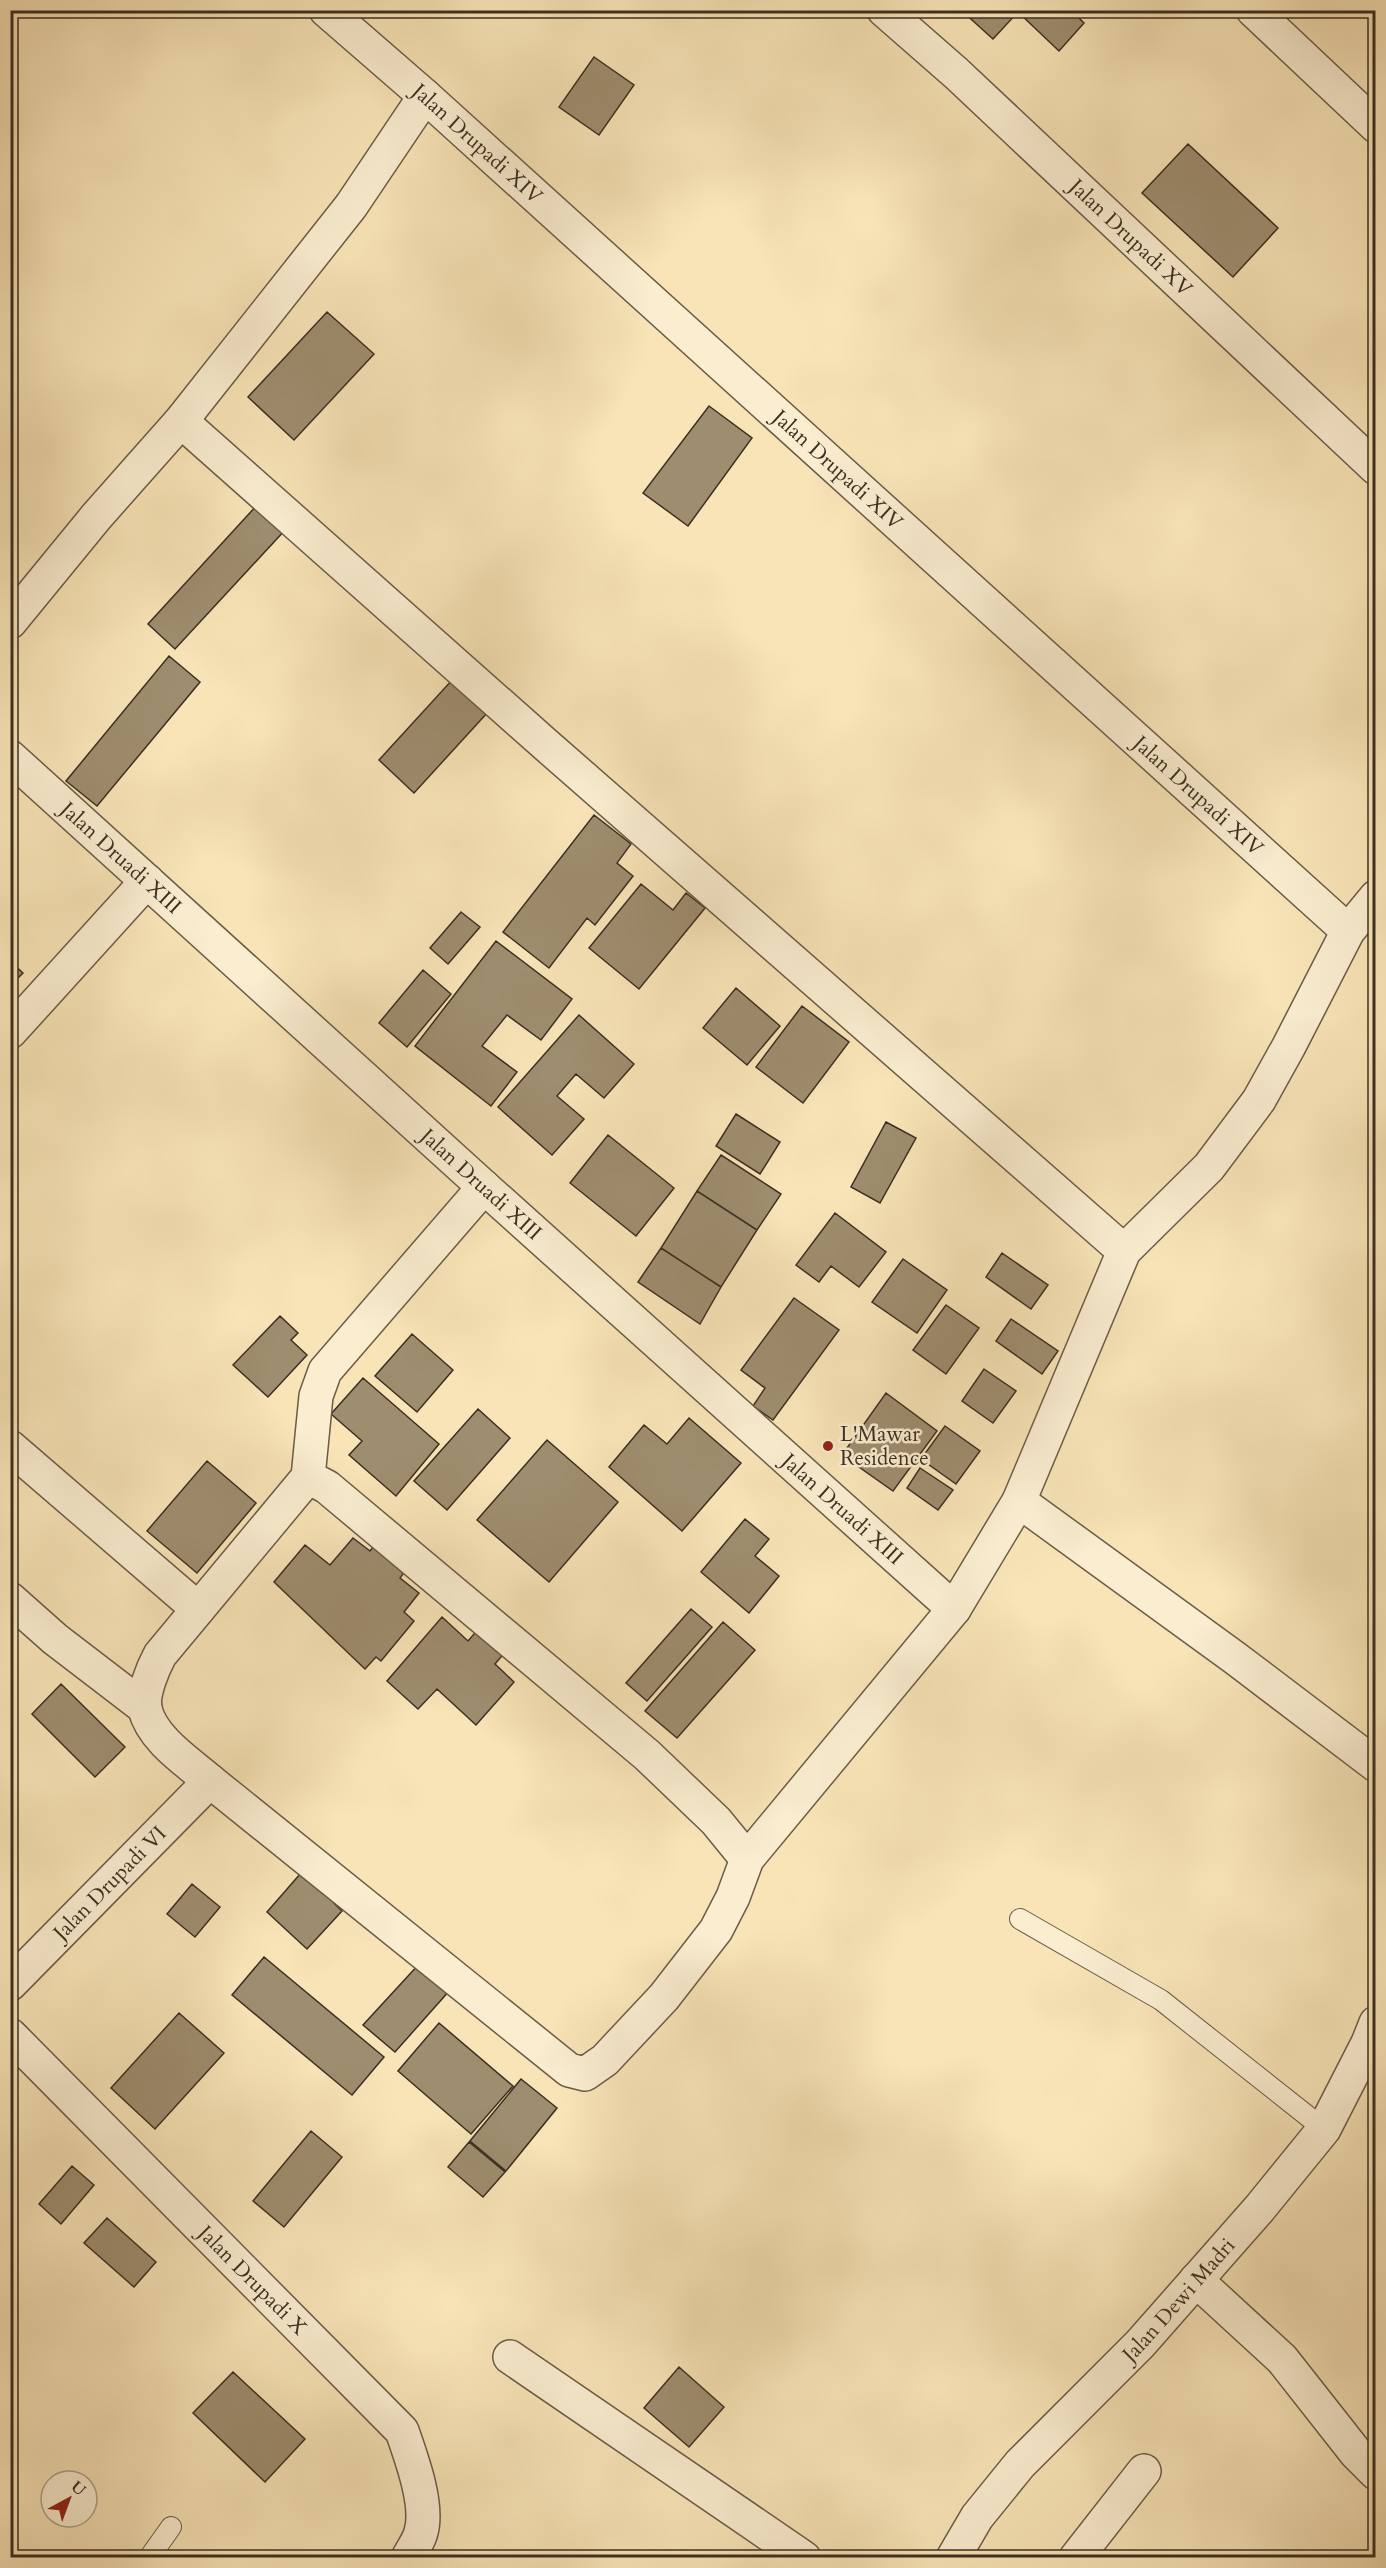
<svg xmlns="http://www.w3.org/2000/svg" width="1386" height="2568" font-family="Cardo,serif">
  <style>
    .building { fill: #9e8d6f; stroke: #3c2f22; stroke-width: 1.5 }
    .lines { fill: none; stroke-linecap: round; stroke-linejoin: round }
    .lane-casing { stroke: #6b5c47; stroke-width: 22 }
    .street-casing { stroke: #6b5c47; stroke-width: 36 }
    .lane { stroke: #faedd0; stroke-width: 20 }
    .street { stroke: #faedd0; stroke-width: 33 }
    .poi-dot { fill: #8f2418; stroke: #faedd0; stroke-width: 2 }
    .labels { text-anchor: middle; stroke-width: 5; stroke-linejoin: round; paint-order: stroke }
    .street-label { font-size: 21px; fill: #3c2f22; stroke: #faedd0 }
    .poi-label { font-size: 21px; fill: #3c2f22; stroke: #faedd0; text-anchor: start }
  </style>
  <rect width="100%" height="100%" fill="#f8e4b7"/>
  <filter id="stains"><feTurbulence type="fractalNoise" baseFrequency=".00333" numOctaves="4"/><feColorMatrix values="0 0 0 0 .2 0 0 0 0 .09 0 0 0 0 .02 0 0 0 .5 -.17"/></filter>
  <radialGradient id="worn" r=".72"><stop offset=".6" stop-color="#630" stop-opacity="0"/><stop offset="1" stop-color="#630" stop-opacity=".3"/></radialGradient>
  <path class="building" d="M1071,10L1084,23L1059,51L1018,12L993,39L962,11Z
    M594,57L634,85L599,135L559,107Z
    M1188,144L1278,228L1233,277L1142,193Z
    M327,312L374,354L294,440L248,397Z
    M709,406L752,438L688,526L643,493Z
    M258,504L286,529L175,649L148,624Z
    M169,656L200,682L97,806L66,781Z
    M453,679L488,712L414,793L379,760Z
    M594,815L631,844L617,863L633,876L595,925L587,918L549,968L503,932Z
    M641,884L673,910L686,893L705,908L639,989L589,948Z
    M461,912L480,927L448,964L430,948Z
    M496,941L572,999L541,1040L507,1015L482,1046L517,1072L491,1106L415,1046Z
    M10,961L23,973L10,986Z
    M423,970L451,994L407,1047L379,1023Z
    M736,988L780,1026L747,1065L703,1028Z
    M802,1006L849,1042L803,1103L756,1067Z
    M579,1015L634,1064L604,1098L576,1074L557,1096L584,1119L552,1155L498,1107Z
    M736,1114L780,1142L760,1174L716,1146Z
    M886,1122L916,1138L880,1203L851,1187Z
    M608,1135L674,1188L636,1236L570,1183Z
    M721,1155L781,1194L757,1230L697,1191Z
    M697,1191L757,1230L721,1287L661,1248Z
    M835,1213L886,1252L859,1287L831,1266L819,1282L796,1265Z
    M661,1248L721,1287L700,1324L638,1282Z
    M1002,1253L1048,1285L1031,1309L986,1277Z
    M903,1259L947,1290L917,1333L872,1302Z
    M794,1298L839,1330L773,1420L753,1406L765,1388L741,1370Z
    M946,1305L979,1328L946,1374L913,1350Z
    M280,1316L298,1333L291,1340L307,1355L268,1397L233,1365Z
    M1011,1319L1058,1351L1042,1374L996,1341Z
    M412,1334L453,1370L417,1412L375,1376Z
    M984,1369L1016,1391L993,1423L962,1401Z
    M363,1378L439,1444L396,1496L349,1455L362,1441L331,1414Z
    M886,1393L937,1431L893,1491L842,1455Z
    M478,1409L510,1438L447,1510L414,1481Z
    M689,1418L741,1463L682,1531L609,1467L644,1425L667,1444Z
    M945,1426L980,1451L956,1484L921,1459Z
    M547,1440L618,1502L549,1582L477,1520Z
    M207,1461L256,1503L197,1573L147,1531Z
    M920,1468L953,1490L938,1510L907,1488Z
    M745,1519L769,1539L755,1556L779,1576L749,1613L701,1572Z
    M353,1538L370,1551L377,1542L408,1567L400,1578L419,1593L404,1612L414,1621L381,1661L376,1657L365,1669L274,1582L305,1545L330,1565Z
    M691,1609L712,1627L647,1701L626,1683Z
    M442,1617L468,1641L480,1627L506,1651L495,1664L514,1682L476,1725L437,1689L418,1709L387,1681Z
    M723,1622L755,1650L677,1738L645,1711Z
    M61,1684L125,1747L95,1777L32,1714Z
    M301,1873L338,1900L334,1903L342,1911L307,1949L267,1912Z
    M192,1884L220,1907L195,1937L167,1914Z
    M264,1957L384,2057L352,2095L232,1995Z
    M420,1963L450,1990L395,2052L363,2025Z
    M179,2013L224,2053L155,2129L111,2088Z
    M439,2023L513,2086L471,2134L398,2071Z
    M521,2079L557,2108L506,2171L470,2141Z
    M311,2131L342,2157L284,2227L253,2201Z
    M469,2142L505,2172L483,2197L448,2167Z
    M72,2166L94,2185L61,2224L39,2204Z
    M107,2218L156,2262L134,2287L84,2243Z
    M679,2367L724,2407L689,2447L644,2408Z
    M233,2372L305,2439L265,2482L193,2413Z"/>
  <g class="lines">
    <g class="lane-casing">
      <path id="lane" d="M1020,1919L1161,2000L1324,2129
        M149,2558L171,2527"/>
    </g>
    <g class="street-casing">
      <g id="street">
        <path id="s1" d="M326,10L425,96L1348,931"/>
        <path id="s2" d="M884,10L956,73L1376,468"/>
        <path d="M1253,10L1376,126"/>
        <path d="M181,421L545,744L1124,1251"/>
        <path d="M10,622L96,517L181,421L351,206L425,96"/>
        <path id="s3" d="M10,757L484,1187L954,1609"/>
        <path d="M10,1032L147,881"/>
        <path d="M484,1187L325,1371L316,1396L308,1477L160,1655C153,1668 142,1694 145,1709C152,1739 188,1762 210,1781L569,2070L585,2074L605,2060L664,1997L716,1930L733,1897L747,1859L954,1609L1019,1501L1124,1251L1209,1167L1259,1100L1289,1046L1348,931L1376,897"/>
        <path d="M10,1447L198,1609"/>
        <path d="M308,1477L327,1487L647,1755L716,1821L747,1859"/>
        <path d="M1019,1501L1235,1658L1376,1765"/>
        <path d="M10,1599L55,1639L145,1708"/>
        <path id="s4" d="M10,1984L210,1781"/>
        <path id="s5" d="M10,2035L402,2431C411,2457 429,2505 421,2532C419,2541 412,2550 408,2558"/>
        <path d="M1196,2280L1282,2359L1356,2453L1376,2473"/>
        <path d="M510,2357L804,2558"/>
        <path id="s6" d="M953,2558L977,2517L1020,2464L1140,2344L1259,2209L1324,2129L1368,2043L1376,2023"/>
        <path d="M1076,2558L1144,2471"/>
      </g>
    </g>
    <use href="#lane" class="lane"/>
    <use href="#street" class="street"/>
  </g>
  <circle class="poi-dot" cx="828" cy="1446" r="6"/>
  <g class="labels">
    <g class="street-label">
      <text dy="7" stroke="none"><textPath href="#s1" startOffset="202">Jalan Drupadi XIV</textPath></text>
      <text dy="7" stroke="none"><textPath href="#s2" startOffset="336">Jalan Drupadi XV</textPath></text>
      <text dy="7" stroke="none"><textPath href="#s1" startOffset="688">Jalan Drupadi XIV</textPath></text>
      <text dy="7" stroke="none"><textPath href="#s1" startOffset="1174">Jalan Drupadi XIV</textPath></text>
      <text dy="7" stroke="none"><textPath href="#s3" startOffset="150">Jalan Druadi XIII</textPath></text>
      <text dy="7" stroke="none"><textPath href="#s3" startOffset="636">Jalan Druadi XIII</textPath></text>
      <text dy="7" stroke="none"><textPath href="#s3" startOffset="1122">Jalan Druadi XIII</textPath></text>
      <text dy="7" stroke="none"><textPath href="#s4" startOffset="142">Jalan Drupadi VI</textPath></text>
      <text dy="7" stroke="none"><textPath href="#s5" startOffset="345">Jalan Drupadi X</textPath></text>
      <text dy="7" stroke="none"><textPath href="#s6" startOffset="344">Jalan Dewi Madri</textPath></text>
    </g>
    <g class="poi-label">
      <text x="840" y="1441">L'Mawar<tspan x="840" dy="24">Residence</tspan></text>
    </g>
  </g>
  <rect width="1386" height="2568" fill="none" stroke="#f8e4b7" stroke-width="36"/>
  <rect x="12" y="12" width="1362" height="2544" fill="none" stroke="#3c2f22" stroke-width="3"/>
  <rect x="18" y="18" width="1350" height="2532" fill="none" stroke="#3c2f22" stroke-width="1.5"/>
  <g transform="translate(69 2499) rotate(41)"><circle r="28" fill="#faedd0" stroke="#aea18a" stroke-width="1.5"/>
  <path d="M0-4.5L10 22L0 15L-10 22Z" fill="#8f2418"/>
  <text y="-9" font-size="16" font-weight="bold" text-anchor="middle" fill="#3c2f22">U</text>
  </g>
  <rect width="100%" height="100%" filter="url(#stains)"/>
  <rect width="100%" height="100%" fill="url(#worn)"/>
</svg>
